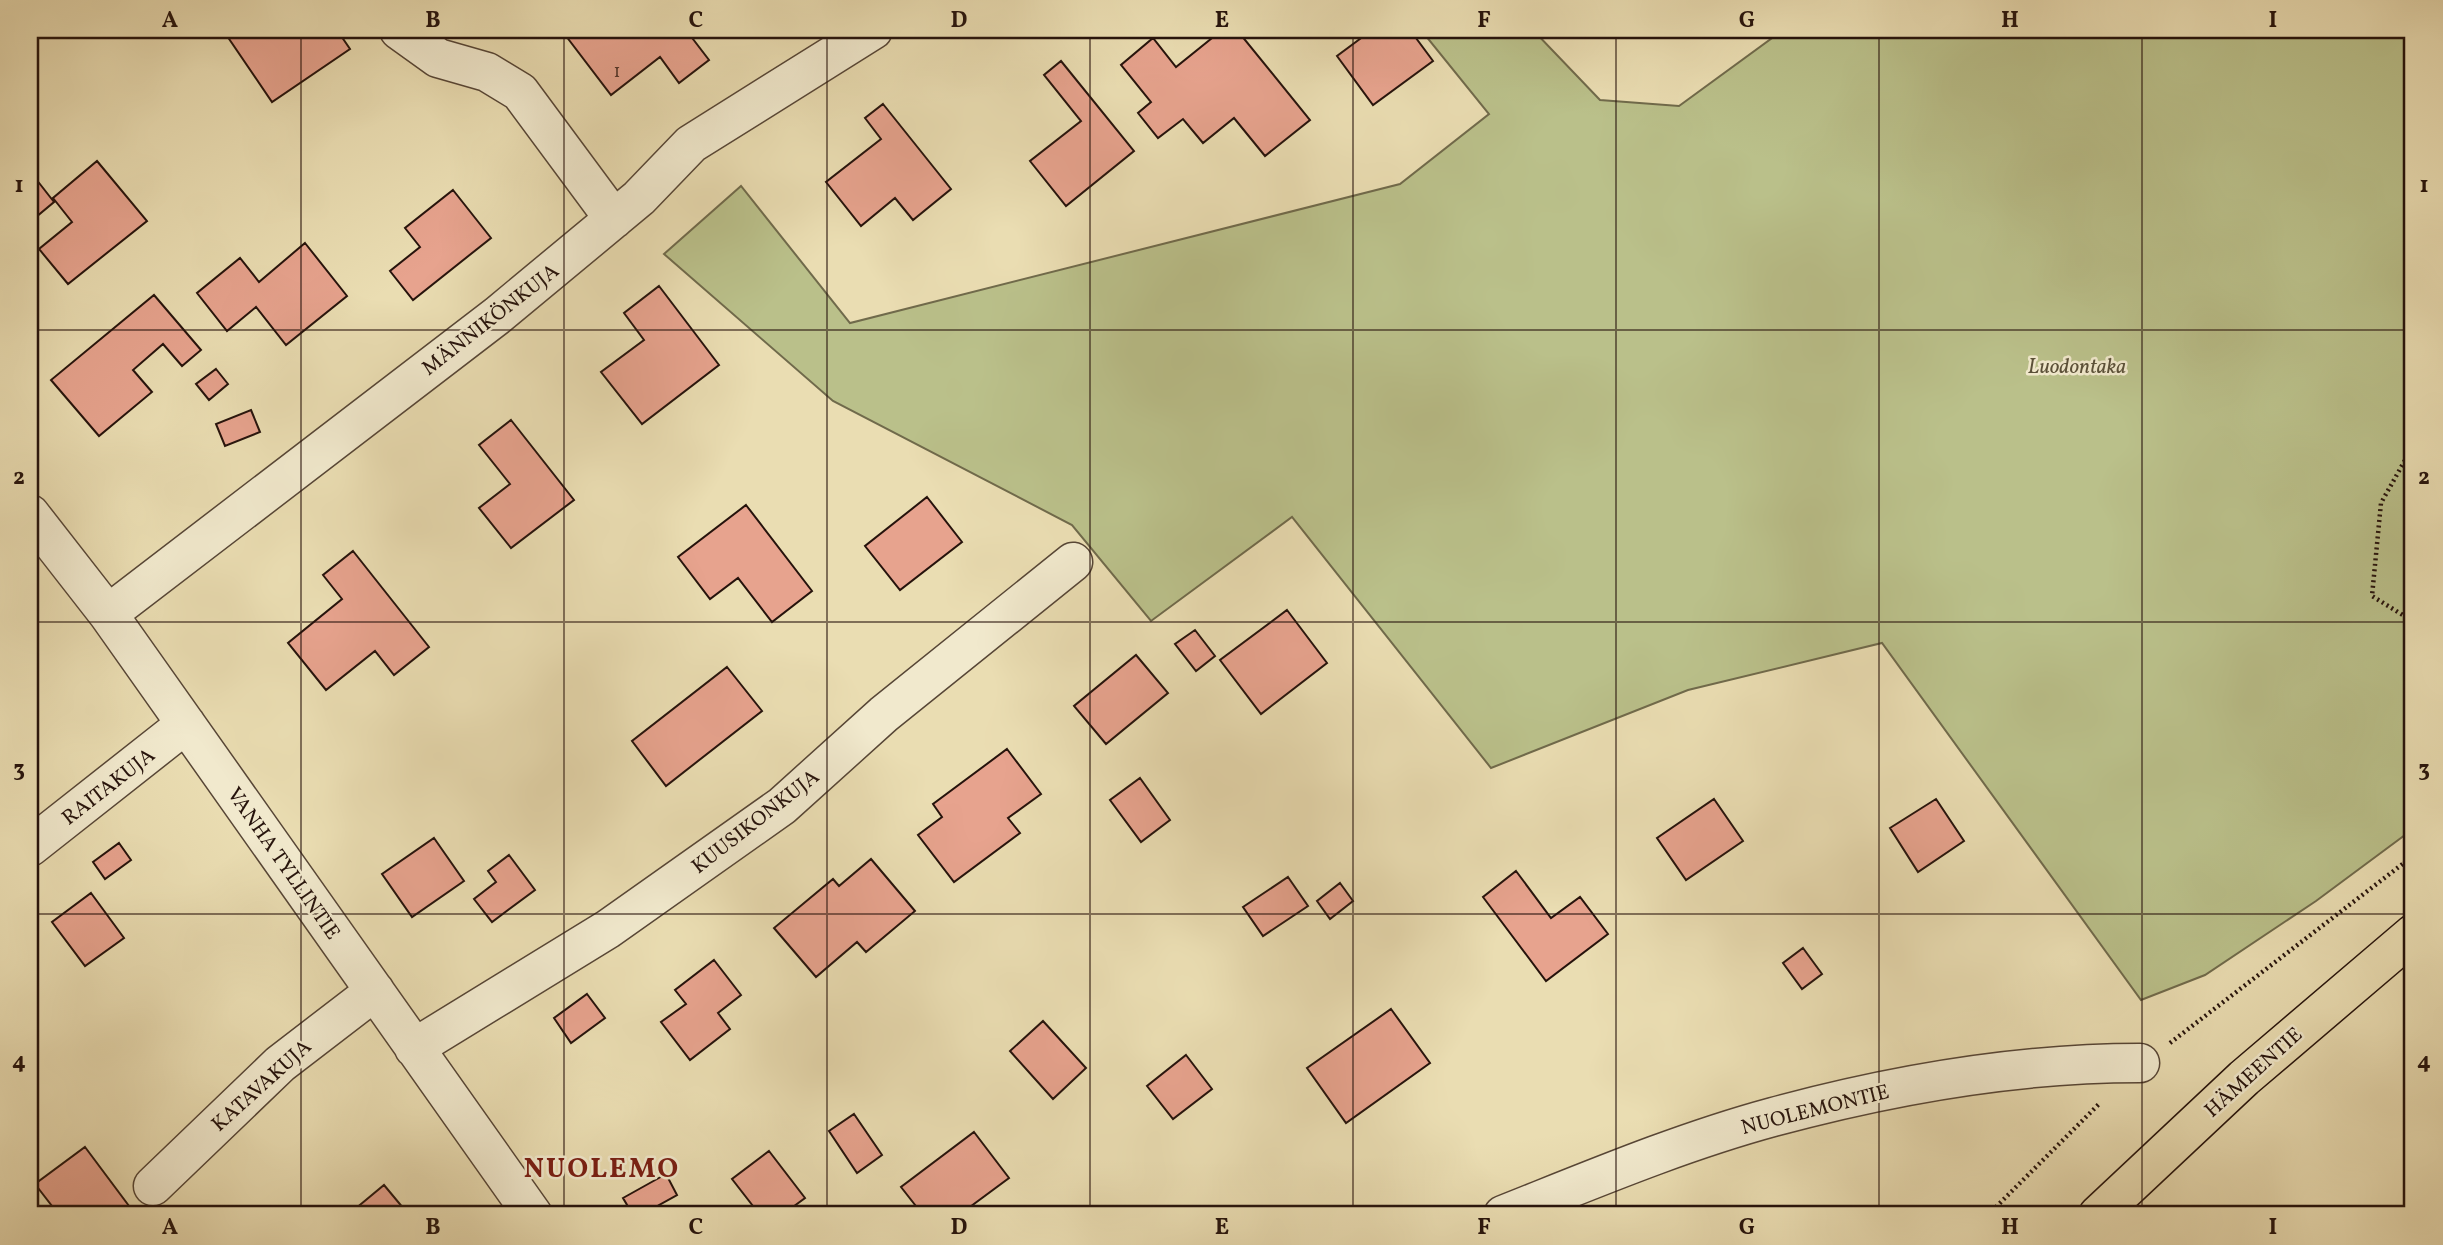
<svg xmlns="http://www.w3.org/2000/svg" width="2443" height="1245" font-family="Vollkorn,serif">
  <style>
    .green { fill: #bac08a; stroke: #706a4b; stroke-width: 2 }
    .building { fill: #e7a38e; stroke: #26130c; stroke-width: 2 }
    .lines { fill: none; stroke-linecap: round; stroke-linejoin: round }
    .minor-casing { stroke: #574636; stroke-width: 41 }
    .highway-casing { stroke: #26130c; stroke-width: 41 }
    .path { stroke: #26130c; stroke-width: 4.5; stroke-dasharray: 2 3.5; stroke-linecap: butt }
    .minor { stroke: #f1e9cd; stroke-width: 38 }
    .highway { stroke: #eaddb2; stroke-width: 38 }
    .grid { fill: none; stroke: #26130c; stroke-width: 2; stroke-opacity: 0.55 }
    .labels { text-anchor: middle; stroke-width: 5; stroke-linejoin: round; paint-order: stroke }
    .number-label { font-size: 18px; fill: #56372c }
    .street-label { font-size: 21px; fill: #26130c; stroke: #f1e9cd }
    .park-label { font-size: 21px; font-style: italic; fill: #5a5038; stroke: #f1e9cd }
    .district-label { font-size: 28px; font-weight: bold; letter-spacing: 2px; fill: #7a1f14; stroke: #f1e9cd }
    .neatline { fill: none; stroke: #26130c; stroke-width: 2.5 }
    .grid-label { font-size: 23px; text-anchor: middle; font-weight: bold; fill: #26130c }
  </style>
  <rect width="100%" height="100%" fill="#eaddb2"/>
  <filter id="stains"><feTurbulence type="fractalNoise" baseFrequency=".00286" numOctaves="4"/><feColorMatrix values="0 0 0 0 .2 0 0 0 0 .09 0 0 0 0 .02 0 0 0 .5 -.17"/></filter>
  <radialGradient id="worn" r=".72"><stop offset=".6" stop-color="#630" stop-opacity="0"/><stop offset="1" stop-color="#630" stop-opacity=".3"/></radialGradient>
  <path class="green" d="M1421,30H1533L1600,100L1679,106L1783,30H2413V829L2316,901L2205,975L2141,1000L1882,643L1688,690L1491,768L1292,517L1151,621L1072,525L833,401L664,254L741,186L850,323L1400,184L1489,114Z"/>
  <path class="building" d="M223,30H337L350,49L272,102Z
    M574,30H686L709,60L679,83L660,57L611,95L566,36Z
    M1222,30H1237L1310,120L1265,156L1234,118L1203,143L1183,119L1158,138L1138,113L1151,102L1121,65L1153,38L1176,67Z
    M1372,30H1410L1433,61L1373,105L1337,56Z
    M1061,61L1134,151L1066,206L1030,161L1081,121L1044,75Z
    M883,104L951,189L913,220L895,198L861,226L826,182L881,139L865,118Z
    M97,161L147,221L68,284L39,249L72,222L53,198Z
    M36,179L54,202L30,222V185Z
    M453,190L491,238L413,300L390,271L420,247L405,228Z
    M305,243L347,296L286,345L256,307L227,331L197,293L240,258L259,282Z
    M659,286L719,365L642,424L601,372L644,340L624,313Z
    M154,295L201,350L182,366L163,344L133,370L152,392L99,436L51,380Z
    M216,369L228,384L209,400L196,384Z
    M251,410L260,432L225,446L216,424Z
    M511,420L574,500L511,548L479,508L510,484L479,445Z
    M927,497L962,542L900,590L865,546Z
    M746,505L812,591L772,622L738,578L710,599L678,557Z
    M353,551L429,647L394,675L375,651L326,690L288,643L342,599L323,575Z
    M1287,610L1327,663L1261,714L1220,660Z
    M1195,630L1215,656L1196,671L1175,644Z
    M1136,655L1168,693L1106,744L1074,706Z
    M727,667L762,711L666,786L632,741Z
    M1007,749L1041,794L1008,818L1020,833L954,882L918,835L942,817L933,804Z
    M1140,778L1170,820L1141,842L1110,800Z
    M1714,799L1743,841L1686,880L1657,838Z
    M1936,799L1964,841L1918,872L1890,828Z
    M434,838L464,881L412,917L382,874Z
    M119,843L131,860L105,879L93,862Z
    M509,855L535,890L492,922L474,899L496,882L488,871Z
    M871,859L915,911L866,952L857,942L816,977L774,928L833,879L839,886Z
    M1516,871L1551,918L1580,897L1608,934L1546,981L1483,897Z
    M1288,877L1308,906L1263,936L1243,907Z
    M1340,883L1353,901L1330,919L1317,901Z
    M91,893L124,938L85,966L52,922Z
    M1803,948L1822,974L1802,989L1783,963Z
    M714,960L741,995L718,1013L730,1029L690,1060L661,1022L686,1004L675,990Z
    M587,994L605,1018L571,1043L554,1018Z
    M1391,1009L1430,1063L1346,1123L1307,1068Z
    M1043,1021L1086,1068L1053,1099L1010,1051Z
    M1186,1055L1212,1089L1173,1119L1147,1086Z
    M854,1114L882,1155L857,1173L829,1131Z
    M974,1132L1009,1178L959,1215H923L901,1187Z
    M85,1147L132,1210L125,1215H59L35,1184Z
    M769,1151L805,1198L782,1215H760L732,1179Z
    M666,1174L677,1195L641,1215H633L623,1198Z
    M384,1185L409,1215H350L349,1214Z"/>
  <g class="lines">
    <g class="minor-casing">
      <path id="minor" d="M399,30L438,58L487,72L520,92L614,219
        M30,514L108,614L533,1215
        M108,614L498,315L639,198L691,144L873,30
        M30,847L186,724
        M414,1048L608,929L782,806L884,714L1073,562
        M153,1186L280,1064L375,991
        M1503,1215C1591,1180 1681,1142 1773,1117C1891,1085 2017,1063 2140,1063"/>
    </g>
    <g class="highway-casing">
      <path id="highway" d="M2098,1215L2244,1078L2413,934"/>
    </g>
    <path class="path" d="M2413,446L2381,503L2372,596L2406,617L2413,637
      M2405,863L2413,792
      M2170,1043L2413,856
      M1988,1215L2100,1103"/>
    <use href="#minor" class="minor"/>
    <use href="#highway" class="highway"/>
  </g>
  <path class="grid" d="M301,30V1215M564,30V1215M827,30V1215M1090,30V1215M1353,30V1215M1616,30V1215M1879,30V1215M2142,30V1215M30,330H2413M30,622H2413M30,914H2413"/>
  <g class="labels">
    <g class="number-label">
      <text x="617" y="77">1</text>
    </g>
    <g class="street-label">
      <text transform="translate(490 319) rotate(-38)" y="7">MÄNNIKÖNKUJA</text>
      <text transform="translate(108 786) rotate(-38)" y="7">RAITAKUJA</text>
      <text transform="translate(755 821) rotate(-38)" y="7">KUUSIKONKUJA</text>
      <text transform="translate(284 863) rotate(55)" y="7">VANHA TYLLINTIE</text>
      <text transform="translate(2253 1072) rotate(-42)" y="7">HÄMEENTIE</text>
      <text transform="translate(261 1085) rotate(-42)" y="7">KATAVAKUJA</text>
      <text transform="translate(1815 1109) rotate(-14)" y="7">NUOLEMONTIE</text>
    </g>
    <g class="park-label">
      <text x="2077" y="373">Luodontaka</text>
    </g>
    <g class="district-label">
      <text x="602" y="1177">NUOLEMO</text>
    </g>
  </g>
  <rect width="2443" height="1245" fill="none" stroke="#eaddb2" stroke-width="77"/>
  <rect x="38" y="38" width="2366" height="1168" class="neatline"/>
  <g class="grid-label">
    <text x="170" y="27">A</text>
    <text x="433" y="27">B</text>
    <text x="696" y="27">C</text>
    <text x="959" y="27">D</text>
    <text x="1222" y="27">E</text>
    <text x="1484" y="27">F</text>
    <text x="1747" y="27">G</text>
    <text x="2010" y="27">H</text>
    <text x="2273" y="27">I</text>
    <text x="19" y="192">1</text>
    <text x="2424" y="192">1</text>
    <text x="19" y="484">2</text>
    <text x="2424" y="484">2</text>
    <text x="19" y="776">3</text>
    <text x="2424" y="776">3</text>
    <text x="19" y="1068">4</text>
    <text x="2424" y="1068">4</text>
    <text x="170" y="1234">A</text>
    <text x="433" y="1234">B</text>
    <text x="696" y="1234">C</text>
    <text x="959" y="1234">D</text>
    <text x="1222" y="1234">E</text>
    <text x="1484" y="1234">F</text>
    <text x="1747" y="1234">G</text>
    <text x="2010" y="1234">H</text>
    <text x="2273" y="1234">I</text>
  </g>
  <rect width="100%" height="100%" filter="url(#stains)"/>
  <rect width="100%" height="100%" fill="url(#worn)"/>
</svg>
